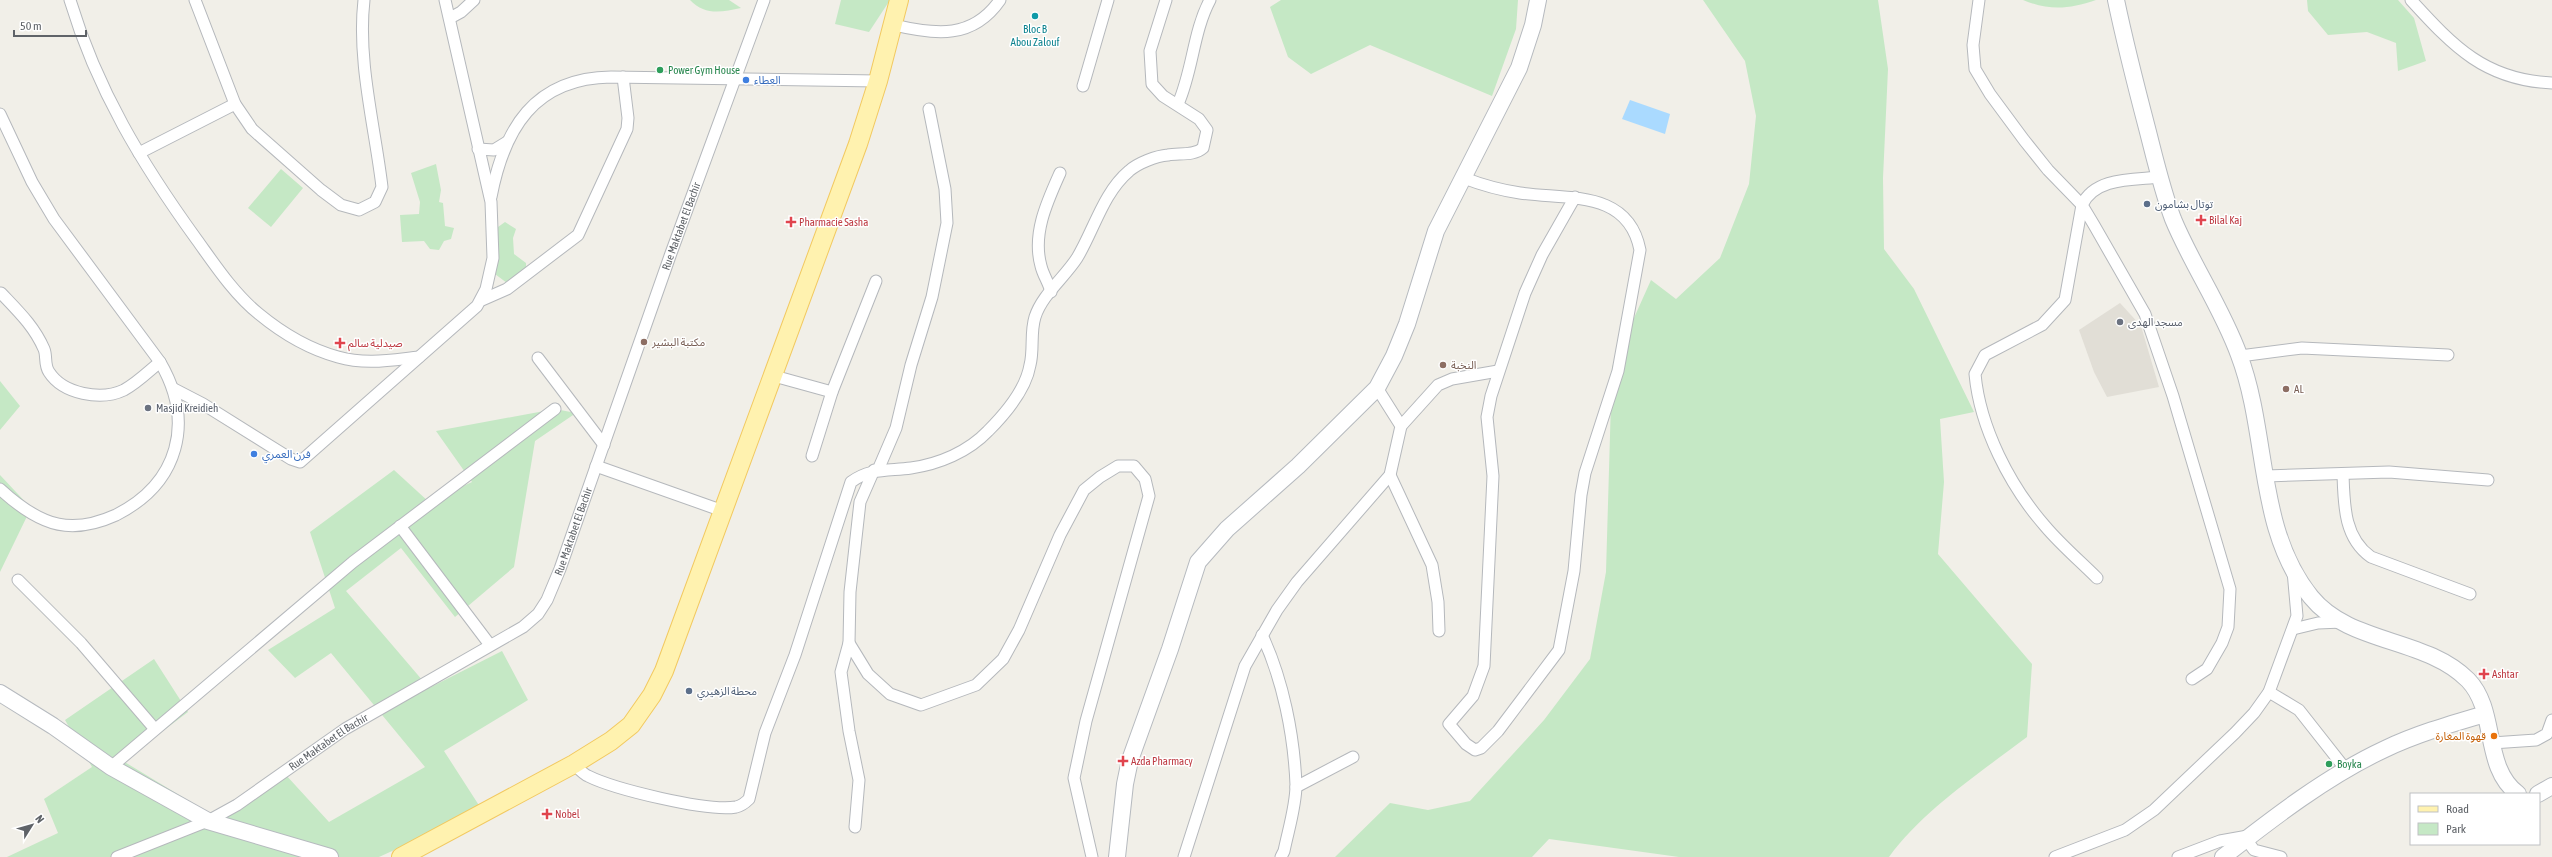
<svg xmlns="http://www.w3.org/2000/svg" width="2552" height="857" font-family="'Asap Condensed','Noto Sans Arabic',sans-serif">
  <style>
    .education { fill: #e1ded6 }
    .green { fill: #c5e8c5 }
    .water { fill: #aadaff }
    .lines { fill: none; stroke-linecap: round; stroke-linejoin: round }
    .street-casing { stroke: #b5b8bc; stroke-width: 13 }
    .secondary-casing { stroke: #b6babf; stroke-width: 18 }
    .primary-casing { stroke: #f2c960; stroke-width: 20 }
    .street { stroke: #fff; stroke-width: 11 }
    .secondary { stroke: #fff; stroke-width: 16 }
    .primary { stroke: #fff2af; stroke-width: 18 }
    .culture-dot { fill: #0f9aa8; stroke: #fff; stroke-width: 1.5 }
    .leisure-dot { fill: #2e9e5b; stroke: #fff; stroke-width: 1.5 }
    .shop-dot { fill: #3f7fe0; stroke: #fff; stroke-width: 1.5 }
    .service-dot { fill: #5c6f8a; stroke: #fff; stroke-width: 1.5 }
    .health-dot { fill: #e0444e; stroke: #fff; stroke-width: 1.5 }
    .worship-dot { fill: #6b7280; stroke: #fff; stroke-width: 1.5 }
    .education-dot { fill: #8d6e63; stroke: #fff; stroke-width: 1.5 }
    .food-dot { fill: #e8710a; stroke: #fff; stroke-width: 1.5 }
    .labels { text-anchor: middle; stroke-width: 3; stroke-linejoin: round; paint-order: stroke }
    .culture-label { font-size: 11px; fill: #0d838f; stroke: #fff }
    .leisure-label { font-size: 11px; fill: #27864d; stroke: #fff; text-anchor: start }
    .shop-label { font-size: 11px; fill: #366cbe; stroke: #fff; text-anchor: start }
    .service-label { font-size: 11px; fill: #4e5e75; stroke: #fff; text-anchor: start }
    .health-label { font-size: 11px; fill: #be3a42; stroke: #fff; text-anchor: start }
    .street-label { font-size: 11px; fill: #5f6368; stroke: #fff }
    .worship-label { font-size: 11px; fill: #5b616d; stroke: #fff; text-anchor: start }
    .education-label { font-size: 11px; fill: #785e54; stroke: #fff; text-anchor: start }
    .food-label { font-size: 11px; fill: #c56008; stroke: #fff; text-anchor: end }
  </style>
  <rect width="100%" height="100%" fill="#f1efe8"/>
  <path class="education" d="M2120,303L2141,326L2159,387L2107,397L2094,372L2079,330Z"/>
  <path class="green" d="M690,0H729L741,8C722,12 705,16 690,0Z
    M841,0H890L869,32L835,24Z
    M1281,0H1518L1516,29L1492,96L1370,45L1311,74L1288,57L1270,7Z
    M1703,0H1878L1888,69L1883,178L1884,249L1914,289L1974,412L1940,419L1944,482L1938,554L2032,664L2027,737C1981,772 1923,810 1889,857H1679L1549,839L1532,857H1335L1390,803L1428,810L1470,801L1544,720L1590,659L1606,572L1612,367L1651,280L1676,299L1720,258L1749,184L1756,116L1745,61Z
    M2023,0H2096C2069,9 2050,11 2023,0Z
    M2307,0H2398L2414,18L2426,61L2398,71L2396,43L2367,32L2328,35L2308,11Z
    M436,164L441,190L439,202L443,203L445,226L454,228L451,239L444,241L439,250L430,249L424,241L402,242L400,215L419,214L420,202L411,173Z
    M281,169L303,188L271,227L248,208Z
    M505,222L516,229L513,238L514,254L526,263V269L507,283L495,274L498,227Z
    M0,381L20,406L0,430Z
    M555,409L576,413L535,441L514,567L455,617L401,548L346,591L429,688L502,651L528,700L444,751L482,810L379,857H7L58,833L44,799L92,767L65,720L154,659L188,712L123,761L222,821L285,774L329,822L425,767L331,653L295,678L268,650L335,608L310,532L394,470L429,502L472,482L436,431Z
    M0,475L31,508L0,572Z"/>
  <path class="water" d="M1630,100L1670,114L1665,134L1622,119Z"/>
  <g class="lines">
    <g class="street-casing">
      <g id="street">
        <path d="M70,0C97,90 142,164 197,240C215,265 234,294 259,314C282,333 309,349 338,357C366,365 391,360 419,357"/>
        <path d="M195,0L235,104L252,129L321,190L341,205L359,210L375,202L382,187C375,127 357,61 364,0"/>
        <path d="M1979,0L1973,45L1975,69L1990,94L2024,140L2048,170L2082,205L2094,225L2145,314L2173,396L2230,589L2228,627L2222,643L2207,669L2192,679"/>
        <path d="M2411,0C2454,47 2485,80 2552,83"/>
        <path d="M450,18L461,12L474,0"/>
        <path d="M894,25C936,35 973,39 1000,0"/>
        <path d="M1083,86L1108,0"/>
        <path d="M1178,104C1193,70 1193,32 1210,0"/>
        <path d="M0,114L32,182L54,219L160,362C195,422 179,483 116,515C94,525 68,530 45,520C28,513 13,501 0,489"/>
        <path d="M478,149L494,150L507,142"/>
        <path d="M139,153L235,104"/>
        <path d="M1464,178C1482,185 1500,190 1520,193C1567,200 1628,189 1640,250L1618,371L1585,473L1581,495L1574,571L1559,650L1498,731L1481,748L1475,750L1466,744L1449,724L1473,696L1484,666L1493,476L1487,417L1491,396L1525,293L1542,255L1575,197"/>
        <path d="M491,197C504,129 534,78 611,77L878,81"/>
        <path d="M1051,292C1049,283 1043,275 1041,266C1032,234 1047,202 1060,173"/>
        <path d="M1,293C18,311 34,326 44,349C47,356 44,365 49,372C63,394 101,401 124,390C137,383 149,371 160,362"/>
        <path d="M482,300L507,289L578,235L627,129L628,118L623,77"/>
        <path d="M2240,356L2302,348L2448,355"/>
        <path d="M538,358L604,445"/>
        <path d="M774,376L832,392L812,456"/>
        <path d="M174,389L203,404L291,459L300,462L477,306L486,289L493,258L491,202L445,0"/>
        <path d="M832,392L876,281"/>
        <path d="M1401,426L1438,385L1452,379L1498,371"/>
        <path d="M596,466L723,511"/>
        <path d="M878,470L896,428L911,365L932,297L947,223L945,189L929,109"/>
        <path d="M2343,474C2344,505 2344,538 2371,557L2470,594"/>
        <path d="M1390,475L1432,565L1438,602L1439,631"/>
        <path d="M2266,476L2389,472L2488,480"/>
        <path d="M400,526L490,645"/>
        <path d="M2097,578C2080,561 2061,545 2045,526C2010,486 1980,428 1975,374L1985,355L2042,325L2065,300L2082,205C2095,177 2133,180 2160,177"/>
        <path d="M18,580L81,643L154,728"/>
        <path d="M2293,629L2318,623L2342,622"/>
        <path d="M1262,635C1283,680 1294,735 1296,785C1296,806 1288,831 1284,851L1281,857"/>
        <path d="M849,643L868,674L890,694L921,705L976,685L1003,659L1019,630L1060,535L1084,490L1100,477L1118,466H1134L1145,479L1149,496L1086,721L1074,778L1092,857"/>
        <path d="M2269,692L2299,710L2347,771"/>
        <path d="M2492,743L2536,740L2547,734L2552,720"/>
        <path d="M574,764C578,768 583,774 588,776C614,789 707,812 736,807C741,806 745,803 749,799L765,733L795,655L851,482C870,468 888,471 911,468C939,464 968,452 988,431C1005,414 1026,389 1030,365C1034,350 1030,333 1035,317C1042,295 1064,278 1077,258C1094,230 1103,193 1129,171C1138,163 1156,156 1168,155C1179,153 1194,156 1203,148L1207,130L1199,119L1163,96L1152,84L1150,51L1166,0"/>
        <path d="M111,767L353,562L555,409"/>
        <path d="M1296,787L1353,757"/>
        <path d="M855,827L859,780L849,731L841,672L849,643L850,592L860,502L874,470"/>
        <path d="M2246,839L2254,850L2281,857"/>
        <path id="s1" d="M117,857L208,821L237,805L345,729L523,627L538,614L547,600L560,569L670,256L764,0"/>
        <path d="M1184,857L1245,666L1277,610L1297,582L1390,475L1401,426L1377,388"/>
        <path d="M2055,857L2125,830L2154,810L2235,733L2254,713L2269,692L2297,616L2293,571"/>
        <path d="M2178,857L2220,841L2248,836"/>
      </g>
    </g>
    <g class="secondary-casing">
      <path id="secondary" d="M2116,0C2125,43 2136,86 2147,128C2155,159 2162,190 2173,219C2192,265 2222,308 2239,355C2269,434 2256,529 2311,597C2350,645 2425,637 2468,680C2498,711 2482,767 2518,794
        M0,693L53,726L111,767L208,821L330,857
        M2538,794L2552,786
        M1117,857L1125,784L1130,760L1170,649L1198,562L1227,529L1298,466L1377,388L1394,356L1407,324L1436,231L1519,68L1533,25L1538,0
        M2223,857C2273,818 2327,776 2385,749C2416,734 2451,724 2485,714"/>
    </g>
    <g class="primary-casing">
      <path id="primary" d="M401,857L574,764L611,741L631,725L652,695L664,671L858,144L878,81L899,0"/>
    </g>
    <use href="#street" class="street"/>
    <use href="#secondary" class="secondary"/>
    <use href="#primary" class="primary"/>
  </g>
  <circle class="culture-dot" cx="1035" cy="16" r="4"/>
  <g class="leisure-dot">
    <circle cx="660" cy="70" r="4"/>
    <circle cx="2329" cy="764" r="4"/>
  </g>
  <g class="shop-dot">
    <circle cx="746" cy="80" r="4"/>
    <circle cx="254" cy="454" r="4"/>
  </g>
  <g class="service-dot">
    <circle cx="2147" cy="204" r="4"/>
    <circle cx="689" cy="691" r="4"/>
  </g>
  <g class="health-dot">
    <path d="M2199 214h4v4h4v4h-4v4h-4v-4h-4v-4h4z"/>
    <path d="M789 216h4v4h4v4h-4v4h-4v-4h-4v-4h4z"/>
    <path d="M338 337h4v4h4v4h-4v4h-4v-4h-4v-4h4z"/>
    <path d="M2482 668h4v4h4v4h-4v4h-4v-4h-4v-4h4z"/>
    <path d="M1121 755h4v4h4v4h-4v4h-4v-4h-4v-4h4z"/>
    <path d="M545 808h4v4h4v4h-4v4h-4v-4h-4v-4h4z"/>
  </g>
  <g class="worship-dot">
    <circle cx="2120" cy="322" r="4"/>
    <circle cx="148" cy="408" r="4"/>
  </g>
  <g class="education-dot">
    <circle cx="644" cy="342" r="4"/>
    <circle cx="1443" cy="365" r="4"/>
    <circle cx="2286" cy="389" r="4"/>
  </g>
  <circle class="food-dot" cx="2494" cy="736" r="4"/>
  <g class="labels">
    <g class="culture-label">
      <text x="1035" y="33">Bloc B<tspan x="1035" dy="13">Abou Zalouf</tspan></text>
    </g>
    <g class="leisure-label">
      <text x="668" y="74">Power Gym House</text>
      <text x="2337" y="768">Boyka</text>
    </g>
    <g class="shop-label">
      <text x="754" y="84">العطاء</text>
      <text x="262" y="458">فرن العمري</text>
    </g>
    <g class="service-label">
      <text x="2155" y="208">توتال بشامون</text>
      <text x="697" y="695">محطة الزهيري</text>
    </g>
    <g class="health-label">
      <text x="2209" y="224">Bilal Kaj</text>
      <text x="799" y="226">Pharmacie Sasha</text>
      <text x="348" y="347">صيدلية سالم</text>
      <text x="2492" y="678">Ashtar</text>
      <text x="1131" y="765">Azda Pharmacy</text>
      <text x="555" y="818">Nobel</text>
    </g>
    <g class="street-label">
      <text dy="4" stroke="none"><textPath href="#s1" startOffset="902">Rue Maktabet El Bachir</textPath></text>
      <text dy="4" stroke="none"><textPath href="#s1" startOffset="578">Rue Maktabet El Bachir</textPath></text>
      <text dy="4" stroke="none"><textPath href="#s1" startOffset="242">Rue Maktabet El Bachir</textPath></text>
    </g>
    <g class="worship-label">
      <text x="2128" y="326">مسجد الهدى</text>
      <text x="156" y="412">Masjid Kreidieh</text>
    </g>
    <g class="education-label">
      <text x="652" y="346">مكتبة البشير</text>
      <text x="1451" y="369">النخبة</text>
      <text x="2294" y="393">AL</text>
    </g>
    <g class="food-label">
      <text x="2486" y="740">قهوة المغارة</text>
    </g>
  </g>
  <rect x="2410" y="793" width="130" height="52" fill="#ffffff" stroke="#bfc1c3"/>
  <rect x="2418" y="806" width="20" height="6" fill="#fff2af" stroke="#bfc1c3"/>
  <text x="2446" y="813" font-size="12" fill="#5f6368">Road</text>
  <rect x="2418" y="823" width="20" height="12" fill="#c5e8c5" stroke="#bfc1c3"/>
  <text x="2446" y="833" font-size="12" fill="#5f6368">Park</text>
  <g transform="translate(32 825) rotate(53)" stroke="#ffffff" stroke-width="3" paint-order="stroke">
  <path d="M0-3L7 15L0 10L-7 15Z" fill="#5f6368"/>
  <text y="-6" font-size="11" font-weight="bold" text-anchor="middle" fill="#5f6368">N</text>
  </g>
  <path d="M14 30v6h72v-6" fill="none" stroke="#5f6368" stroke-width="2"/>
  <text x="20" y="30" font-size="12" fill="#5f6368" stroke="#ffffff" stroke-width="3" paint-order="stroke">50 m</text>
</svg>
